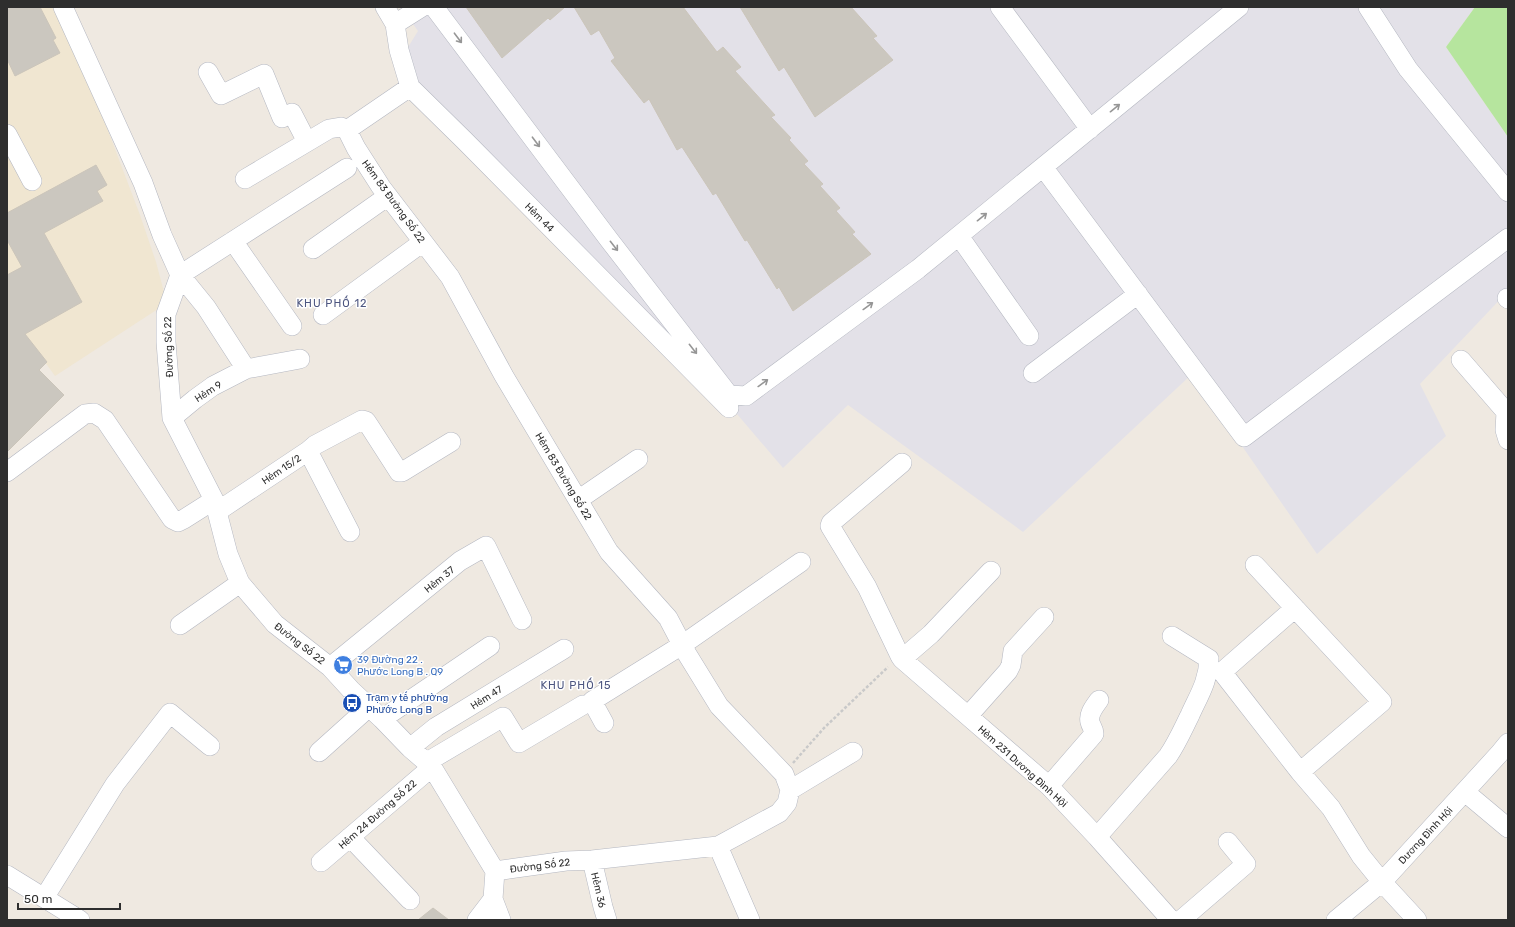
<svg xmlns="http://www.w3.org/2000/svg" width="1515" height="927" font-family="Rubik,sans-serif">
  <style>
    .industrial { fill: #e3e1e8 }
    .education { fill: #f0e6d1 }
    .green { fill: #b6e59e }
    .building { fill: #cbc7bf; stroke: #cbc5ba }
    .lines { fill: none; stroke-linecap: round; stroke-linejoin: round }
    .minor-casing { stroke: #b4b7c1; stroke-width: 20 }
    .path { stroke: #c9c9c9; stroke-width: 2.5; stroke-dasharray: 3 2; stroke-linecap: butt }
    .minor { stroke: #fff; stroke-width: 19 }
    .oneway { stroke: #969696 }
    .labels { text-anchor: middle; stroke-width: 3; stroke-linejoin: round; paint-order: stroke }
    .street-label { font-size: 10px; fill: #2e2e2e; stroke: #fff }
    .shop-label { font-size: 10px; fill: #366cbe; stroke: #fff; text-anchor: start }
    .transit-label { font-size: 10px; fill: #164399; stroke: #fff; text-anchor: start }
    .neighbourhood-label { font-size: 11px; letter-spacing: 1px; fill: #4d5680; stroke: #fff }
  </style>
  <rect width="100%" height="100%" fill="#efe9e1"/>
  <path class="industrial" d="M401,7H1475L1446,47L1508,137V291L1420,384L1446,436L1317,554L1192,374L1023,532L848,405L783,468L731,407L417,89L405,52L418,31Z"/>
  <path class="education" d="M7,7H55L107,128L140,215L156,262L164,292L161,307L55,376L7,309Z"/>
  <path class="green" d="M1475,7H1508V137L1446,47Z"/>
  <path class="building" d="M7,7H40L56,38L53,40L60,53L15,76L7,59Z
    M466,7H565L550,20L548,18L502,58Z
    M574,7H683L717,52L723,47L741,67L735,71L775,115L771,117L791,138L789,140L808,161L804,164L823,184L820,186L840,208L836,211L855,232L852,234L871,254L793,311L779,287L777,289L747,240L745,241L716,193L713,195L682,147L677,150L649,99L644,103L611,61L615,58L599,30L591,35Z
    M740,7H851L877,36L873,38L893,60L815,117L784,67L779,71Z
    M96,165L107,185L97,191L103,201L44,233L82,302L25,334L47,362L39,370L64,395L7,452V275L22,267L7,240V213Z
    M433,908L449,920H418Z"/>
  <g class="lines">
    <g class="minor-casing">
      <path id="minor" d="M63,7L143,183L162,235L180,275L166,314V342L172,418L214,500L228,554L240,583L275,624L330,667L351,690L382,719L410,748L432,767L495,871
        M385,7L395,24L399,50L410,87L465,141L729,408
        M434,7L610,241L729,395L746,396L918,269L1239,7
        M1000,7L1090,129
        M1368,7L1408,69L1508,192
        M395,24L422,7
        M208,72L221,95L264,74L282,118L292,113L307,142
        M410,87L347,130L356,148L381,187L450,277L504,376L609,552L668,618L687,654L719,706L784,774L790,790L787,803L779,813L718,846
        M7,134L32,181
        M1043,167L1244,437L1508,238
        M245,179L329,129L341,127L347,130
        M959,236L1029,336
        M233,241L292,326
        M313,249L388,196
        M1507,298L1508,299
        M323,315L423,242
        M1461,360L1506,412
        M246,369L206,307L180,275L347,168
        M1033,373L1138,294
        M1508,410L1506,412L1505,430L1508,440
        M172,418L195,399L213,386L246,369L300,359
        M308,451L315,445L362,420L366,421L370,427L399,472H402L451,442
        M902,463L831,523L830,526L867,587L900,656L902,659L1049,786L1097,837L1171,920
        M7,472L85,414L94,413L105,420L172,519L178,522L184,519L214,500
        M578,500L638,459
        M218,511L308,451L350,532
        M1255,565L1382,702L1300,772
        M1295,608L1222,672L1300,772L1331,808L1361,856L1382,882L1417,920
        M180,625L240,583
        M902,659L931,634L991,571
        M330,667L460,561L486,546L522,620
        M968,716L1008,671L1011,665L1013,651L1044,617
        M382,719L490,646
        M604,723L592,701L682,645L801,562
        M410,748L436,727L564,649
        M319,752L369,707
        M427,762L503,717L519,743L583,705
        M1049,786L1094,734C1094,728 1091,727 1090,722C1088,714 1094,707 1099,700
        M790,790L853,752
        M1465,792L1508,828
        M350,837L410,900
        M1097,837L1168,756C1177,743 1183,729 1190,715C1199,695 1208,682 1209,659L1172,636
        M592,860L603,907L607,920
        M321,862L432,767
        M495,871L566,861L592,860L718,846L750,920
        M495,871L493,899L501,920
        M7,875L80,920
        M44,898L115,784L170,713L210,746
        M477,920L493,899
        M1181,920L1246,864L1228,842
        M1336,920L1382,882L1499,754L1508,743"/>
    </g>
    <path class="path" d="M793,763L824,728L888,667"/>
    <use href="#minor" class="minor"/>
  </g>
  <defs><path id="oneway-shaft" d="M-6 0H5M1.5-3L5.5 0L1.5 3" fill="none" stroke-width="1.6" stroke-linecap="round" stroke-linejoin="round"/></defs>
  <g class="oneway">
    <use href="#oneway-shaft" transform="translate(458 38) rotate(53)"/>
    <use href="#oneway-shaft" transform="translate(1115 108) rotate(-39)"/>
    <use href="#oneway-shaft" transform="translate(536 142) rotate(53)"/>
    <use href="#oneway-shaft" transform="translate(982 217) rotate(-39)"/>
    <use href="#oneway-shaft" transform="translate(614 246) rotate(52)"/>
    <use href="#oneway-shaft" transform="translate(868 306) rotate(-36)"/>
    <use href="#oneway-shaft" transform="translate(693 349) rotate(52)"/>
    <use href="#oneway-shaft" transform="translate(763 383) rotate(-36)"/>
  </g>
  <defs>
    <g id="supermarket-disc" transform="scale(1)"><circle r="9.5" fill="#3f7fe0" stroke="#fff"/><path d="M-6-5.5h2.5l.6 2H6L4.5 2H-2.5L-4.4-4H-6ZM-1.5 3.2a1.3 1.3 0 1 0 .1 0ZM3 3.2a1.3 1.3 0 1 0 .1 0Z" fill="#fff"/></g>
    <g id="bus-disc" transform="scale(1)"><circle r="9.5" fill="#1a4fb4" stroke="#fff"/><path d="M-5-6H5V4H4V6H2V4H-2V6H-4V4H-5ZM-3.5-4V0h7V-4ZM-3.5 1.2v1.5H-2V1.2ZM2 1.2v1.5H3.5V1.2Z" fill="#fff"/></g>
  </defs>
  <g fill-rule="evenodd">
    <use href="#supermarket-disc" x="343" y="665"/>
    <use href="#bus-disc" x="352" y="703"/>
  </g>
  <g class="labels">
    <g class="street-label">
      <text transform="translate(394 201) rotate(54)" y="4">Hẻm 83 Đường Số 22</text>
      <text transform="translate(540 217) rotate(45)" y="4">Hẻm 44</text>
      <text transform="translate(168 347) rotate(-92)" y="4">Đường Số 22</text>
      <text transform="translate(208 391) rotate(-33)" y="4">Hẻm 9</text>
      <text transform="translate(281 469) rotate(-34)" y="4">Hẻm 15/2</text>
      <text transform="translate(564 476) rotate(59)" y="4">Hẻm 83 Đường Số 22</text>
      <text transform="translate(439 579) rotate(-39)" y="4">Hẻm 37</text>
      <text transform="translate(300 643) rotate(38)" y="4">Đường Số 22</text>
      <text transform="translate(486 697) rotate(-32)" y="4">Hẻm 47</text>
      <text transform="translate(1023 766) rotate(42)" y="4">Hẻm 231 Dương Đình Hội</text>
      <text transform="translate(377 814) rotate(-41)" y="4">Hẻm 24 Đường Số 22</text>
      <text transform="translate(1425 835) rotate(-47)" y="4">Dương Đình Hội</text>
      <text transform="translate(540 865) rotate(-7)" y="4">Đường Số 22</text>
      <text transform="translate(599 890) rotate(77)" y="4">Hẻm 36</text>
    </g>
    <g class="shop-label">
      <text x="357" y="663">39 Đường 22 .<tspan x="357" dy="12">Phước Long B . Q9</tspan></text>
    </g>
    <g class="transit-label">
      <text x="366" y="701">Trạm y tế phường<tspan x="366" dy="12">Phước Long B</tspan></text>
    </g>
    <g class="neighbourhood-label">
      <text x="332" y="307">KHU PHỐ 12</text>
      <text x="576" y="689">KHU PHỐ 15</text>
    </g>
  </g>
  <rect width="1515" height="927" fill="none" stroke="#2e2e2e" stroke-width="16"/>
  <path d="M18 903v6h102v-6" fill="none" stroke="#2e2e2e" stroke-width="2"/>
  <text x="24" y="903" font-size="12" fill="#2e2e2e" stroke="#ffffff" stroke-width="3" paint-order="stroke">50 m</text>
</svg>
